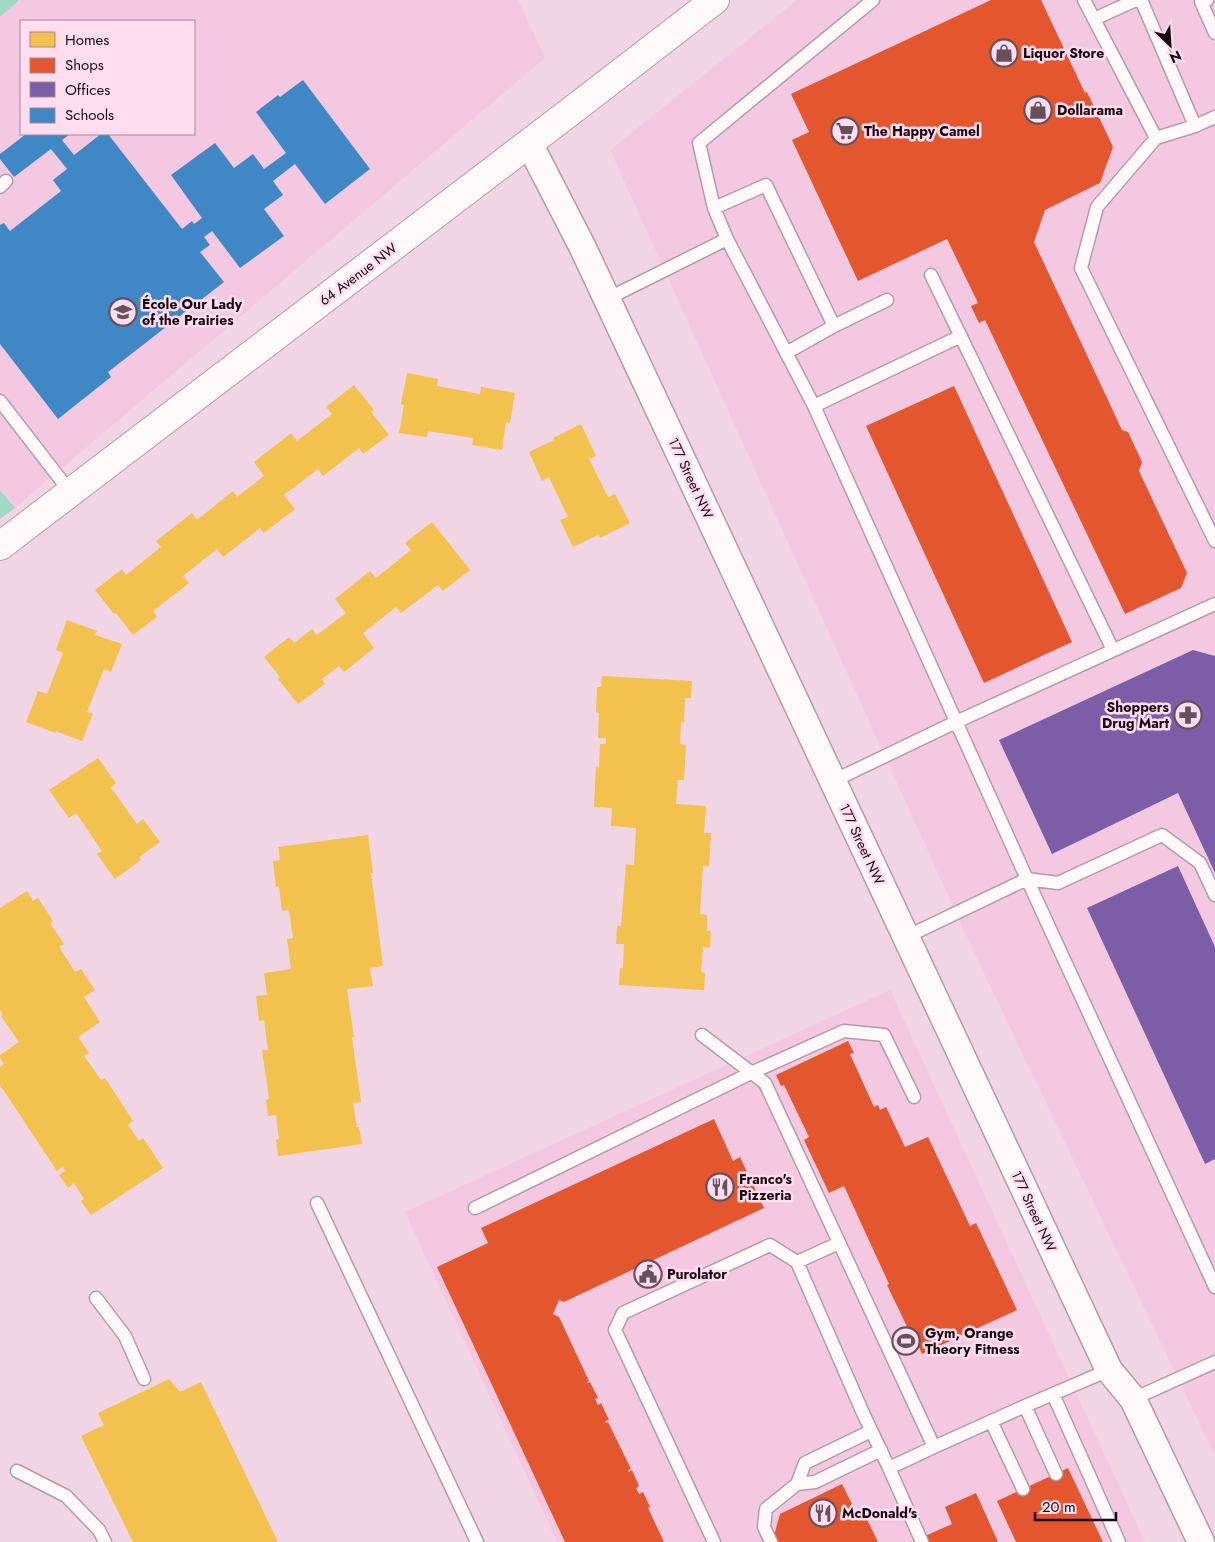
<svg xmlns="http://www.w3.org/2000/svg" width="1215" height="1542" font-family="Jost,sans-serif">
  <style>
    .built { fill: #f5c8e1; fill-rule: evenodd }
    .green { fill: #9fdac6 }
    .homes { fill: #f2c14e }
    .shops { fill: #e4572e }
    .offices { fill: #7b5ea7 }
    .schools { fill: #3f88c5 }
    .lines { fill: none; stroke-linecap: round; stroke-linejoin: round }
    .lane-casing { stroke: #b39ca8; stroke-width: 15 }
    .street-casing { stroke: #b39ca8; stroke-width: 29 }
    .secondary-casing { stroke: #b39ca8; stroke-width: 30 }
    .lane { stroke: #fdf9fb; stroke-width: 12 }
    .street { stroke: #fdf9fb; stroke-width: 26 }
    .secondary { stroke: #fdf9fb; stroke-width: 28 }
    .labels { text-anchor: middle; stroke-width: 5; stroke-linejoin: round; paint-order: stroke }
    .poi-label { font-size: 14px; font-weight: bold; fill: #190812; stroke: #feddef; text-anchor: start }
    .street-label { font-size: 14px; fill: #190812; stroke: #feddef }
  </style>
  <rect width="100%" height="100%" fill="#f2d5e5"/>
  <path class="built" d="M19,0H518L545,58L15,508L0,490V17ZM21,21H194V134H21Z
    M797,0H1215V1456L970,944L610,150Z
    M890,990L1145,1542H557L405,1212Z"/>
  <path class="green" d="M0,0H19L0,17Z
    M0,490L15,508L0,519Z"/>
  <path class="homes" d="M407,373L438,379L437,386L480,394L481,387L515,393L510,423L506,422L502,450L472,445L473,438L428,431L427,437L399,433L404,405L401,404Z
    M354,385L374,410L371,412L389,435L363,454L359,448L323,476L318,469L284,495L295,509L264,533L260,528L223,557L217,549L183,576L189,583L153,611L157,617L133,635L116,613L114,614L95,590L122,569L126,575L161,547L156,541L192,513L197,520L233,491L237,497L264,476L254,462L291,433L297,441L332,414L326,407Z
    M581,424L596,456L589,459L608,497L615,494L630,523L600,538L598,535L573,547L560,520L568,517L549,477L542,481L529,452L554,440L553,438Z
    M432,522L470,570L443,591L438,585L401,613L396,607L363,633L374,648L344,672L339,666L322,679L325,684L298,704L278,679L280,677L264,657L289,637L294,643L312,629L317,635L346,613L335,599L370,571L376,578L411,550L405,543Z
    M67,620L97,631L95,635L122,644L111,672L104,669L87,712L93,714L82,741L56,731V733L26,722L38,691L47,694L63,653L56,650Z
    M602,676L692,681L691,698H685L684,722H681L680,744L686,745L684,780H678L676,804L706,806L704,833H711L709,866H703L700,914L707,915V931H711L710,948L703,947L701,972L705,973L704,990L619,985L620,968H623L624,944H616L617,926H621L626,864L634,865L636,828L611,826L612,808L594,807L596,767L599,768L600,744H606V738H598L599,713L596,712L597,687H601Z
    M98,758L116,783L111,788L137,824L143,819L160,842L139,857L141,860L115,879L97,854L102,851L76,813L69,818L49,790Z
    M368,835L373,873H371L383,966L370,968L373,986L347,989L354,1037H352L361,1102L353,1103L357,1127H359L362,1144L278,1156L276,1140L279,1139L276,1115L268,1116L266,1100L269,1099L262,1050H268L264,1020L259,1021L256,996L267,995L264,973L291,969L287,939L293,938L289,910L282,911L279,887H276L273,861L280,860L278,847Z
    M27,891L33,901L38,898L53,921L50,923L64,944L59,947L75,972L81,969L95,990L84,997L100,1022L78,1037L89,1053L84,1056L101,1080L105,1078L133,1121L128,1125L139,1141L143,1138L163,1168L91,1215L81,1201L84,1199L74,1183L68,1188L59,1175L65,1171L63,1167L57,1171L0,1085V1067L4,1064L0,1058V1055L19,1042L1,1016L3,1015L0,1010V908Z
    M169,1379L180,1392L201,1382L278,1542H133L81,1436L104,1425L98,1413Z"/>
  <path class="shops" d="M991,0H1041L1085,93L1087,92L1113,147L1100,183L1045,210L1034,242L1122,430L1128,432L1142,462L1139,471L1187,573L1181,588L1125,614L985,320L979,323L971,306L978,303L947,239L858,281L792,140L809,132L791,94Z
    M954,386L1072,642L984,683L866,426Z
    M848,1041L854,1053L850,1054L874,1107L878,1105L880,1110L886,1107L905,1147L928,1137L970,1226L976,1223L1017,1310L922,1354L914,1336L912,1337L887,1285L889,1284L844,1186L829,1193L804,1140L809,1137L784,1085L781,1086L776,1075Z
    M714,1119L733,1161L740,1157L764,1208L564,1302L559,1300L553,1314L559,1317L589,1381L587,1382L588,1383L590,1382L598,1398L595,1399L598,1405L601,1403L609,1420L605,1421L606,1423L608,1422L631,1469L628,1470L629,1472L632,1470L639,1486L636,1488L639,1494L643,1492L650,1507L648,1508L664,1542H565L437,1267L488,1243L481,1228Z
    M1068,1468L1103,1542H1016L997,1501Z
    M842,1484L856,1512L862,1509L878,1542H773L769,1535L775,1532L780,1514Z
    M976,1493L998,1542H926L923,1537L952,1524L945,1507Z"/>
  <path class="offices" d="M1193,650L1215,656V873L1178,793L1052,854L999,740Z
    M1178,866L1215,947V1159L1205,1164L1087,908Z"/>
  <path class="schools" d="M303,80L370,169L325,204L295,164L273,181L283,195L264,209L284,236L240,268L212,231L204,237L210,245L200,252L224,282L108,372L111,377L58,419L0,344V225L4,223L10,231L61,191L53,180L67,169L51,149L14,177L0,159V154L26,134H70L62,140L74,155L101,134H108L182,229L192,221L194,224L202,218L207,225L171,175L215,143L234,168L253,154L264,169L286,153L256,112L278,95L280,97Z"/>
  <g class="lines">
    <g class="lane-casing">
      <path id="lane" d="M873,0L699,143L714,208L727,239L814,406L1027,879L1215,1287
        M1084,0L1156,138L1195,126L1215,117
        M1207,0L1201,2L1215,33
        M1094,19L1136,0L1142,2L1195,126
        M1156,138L1097,207L1081,268L1215,541
        M0,187L6,181
        M714,208L766,185L834,326L887,300
        M931,275L1113,650
        M607,299L727,239
        M786,353L834,326
        M0,401L71,493
        M814,406L961,336
        M833,781L956,722L1215,604
        M906,937L1027,879L1058,883L1162,835L1200,863L1215,895
        M702,1035L765,1083L934,1447L889,1468L922,1542
        M317,1203L477,1542
        M475,1208L751,1073L844,1031L884,1035L914,1097
        M797,1262L863,1413L889,1468
        M96,1298L125,1336L144,1379
        M1053,1394L1119,1542
        M1133,1399L1215,1362
        M1025,1406L1056,1474
        M991,1421L1023,1489
        M934,1447L1025,1406L1109,1370
        M17,1471L66,1496L99,1530L105,1542
        M797,1484L815,1482L881,1450
        M714,1542L615,1330L623,1313L770,1245L797,1262L839,1243
        M771,1542L764,1527L766,1509L797,1484L805,1463L871,1431"/>
    </g>
    <g class="street-casing">
      <path id="street" d="M529,143L583,248L1109,1370L1133,1399L1201,1542"/>
    </g>
    <g class="secondary-casing">
      <path id="secondary" d="M0,546L579,105L715,0"/>
    </g>
    <use href="#lane" class="lane"/>
    <use href="#street" class="street"/>
    <use href="#secondary" class="secondary"/>
  </g>
  <defs>
    <g id="shop-ring" transform="scale(1.4375)"><circle r="9.5" fill="#feddef" stroke="#65505c" stroke-width="1.5"/><path d="M-5-2.5h2.3a2.7 3.5 0 0 1 5.4 0H5L5.5 6h-11ZM-1.5-2.5h3a1.5 2.3 0 0 0-3 0Z" fill="#65505c"/></g>
    <g id="supermarket-ring" transform="scale(1.4375)"><circle r="9.5" fill="#feddef" stroke="#65505c" stroke-width="1.5"/><path d="M-6-5.5h2.5l.6 2H6L4.5 2H-2.5L-4.4-4H-6ZM-1.5 3.2a1.3 1.3 0 1 0 .1 0ZM3 3.2a1.3 1.3 0 1 0 .1 0Z" fill="#65505c"/></g>
    <g id="school-ring" transform="scale(1.4375)"><circle r="9.5" fill="#feddef" stroke="#65505c" stroke-width="1.5"/><path d="M0-5L7-2L0 1L-7-2ZM-4 1L0 2.5L4 1V4Q0 6-4 4Z" fill="#65505c"/></g>
    <g id="pharmacy-ring" transform="scale(1.4375)"><circle r="9.5" fill="#feddef" stroke="#65505c" stroke-width="1.5"/><path d="M-2-6h4v4h4v4h-4v4h-4v-4h-4v-4h4Z" fill="#65505c"/></g>
    <g id="restaurant-ring" transform="scale(1.4375)"><circle r="9.5" fill="#feddef" stroke="#65505c" stroke-width="1.5"/><path d="M-5-6h1v4h1v-4h1v4h1v-4h1v5L-1.5 .5V6h-2V.5L-5-1ZM5-6V6H3V1.5H1.5Q1.5-4 5-6Z" fill="#65505c"/></g>
    <g id="civic-ring" transform="scale(1.4375)"><circle r="9.5" fill="#feddef" stroke="#65505c" stroke-width="1.5"/><path d="M-.6-6.5H3V-4.5H.6V-3L4-1V1h2V6H-6V1h2V-1L-.6-3ZM-1.2 2.5V6h2.4V2.5Z" fill="#65505c"/></g>
    <g id="stadium-ring" transform="scale(1.4375)"><circle r="9.5" fill="#feddef" stroke="#65505c" stroke-width="1.5"/><path d="M0-5a6.5 5 0 1 0 0 10a6.5 5 0 1 0 0-10ZM-3.5-1.8h7v3.6h-7Z" fill="#65505c"/></g>
  </defs>
  <g fill-rule="evenodd">
    <use href="#shop-ring" x="1004" y="53"/>
    <use href="#shop-ring" x="1038" y="110"/>
    <use href="#supermarket-ring" x="845" y="131"/>
    <use href="#school-ring" x="123" y="312"/>
    <use href="#pharmacy-ring" x="1188" y="715"/>
    <use href="#restaurant-ring" x="720" y="1187"/>
    <use href="#civic-ring" x="648" y="1274"/>
    <use href="#stadium-ring" x="906" y="1341"/>
    <use href="#restaurant-ring" x="823" y="1513"/>
  </g>
  <g class="labels">
    <g class="poi-label">
      <text x="1023" y="58">Liquor Store</text>
      <text x="1057" y="115">Dollarama</text>
      <text x="864" y="136">The Happy Camel</text>
      <text x="142" y="309">École Our Lady<tspan x="142" dy="16">of the Prairies</tspan></text>
      <text x="1169" y="712" text-anchor="end">Shoppers<tspan x="1169" dy="16">Drug Mart</tspan></text>
      <text x="739" y="1184">Franco's<tspan x="739" dy="16">Pizzeria</tspan></text>
      <text x="667" y="1279">Purolator</text>
      <text x="925" y="1338">Gym, Orange<tspan x="925" dy="16">Theory Fitness</tspan></text>
      <text x="842" y="1518">McDonald's</text>
    </g>
    <g class="street-label">
      <text transform="translate(358 274) rotate(-37)" y="5">64 Avenue NW</text>
      <text transform="translate(691 478) rotate(65)" y="5">177 Street NW</text>
      <text transform="translate(862 844) rotate(65)" y="5">177 Street NW</text>
      <text transform="translate(1034 1211) rotate(65)" y="5">177 Street NW</text>
    </g>
  </g>
  <rect x="20" y="20" width="175" height="115" fill="#feddef" stroke="#a28897"/>
  <rect x="30" y="32" width="25" height="15" fill="#f2c14e" stroke="#a28897"/>
  <text x="65" y="45" font-size="15" fill="#190812">Homes</text>
  <rect x="30" y="58" width="25" height="15" fill="#e4572e" stroke="#a28897"/>
  <text x="65" y="70" font-size="15" fill="#190812">Shops</text>
  <rect x="30" y="82" width="25" height="15" fill="#7b5ea7" stroke="#a28897"/>
  <text x="65" y="95" font-size="15" fill="#190812">Offices</text>
  <rect x="30" y="108" width="25" height="15" fill="#3f88c5" stroke="#a28897"/>
  <text x="65" y="120" font-size="15" fill="#190812">Schools</text>
  <g transform="translate(1170 45) rotate(155)" stroke="#feddef" stroke-width="4" paint-order="stroke">
  <path d="M0-4L9 19L0 12L-9 19Z" fill="#190812"/>
  <text y="-8" font-size="14" font-weight="bold" text-anchor="middle" fill="#190812">N</text>
  </g>
  <path d="M1035 1512v8h81v-8" fill="none" stroke="#190812" stroke-width="2.5"/>
  <text x="1042" y="1512" font-size="15" fill="#190812" stroke="#feddef" stroke-width="4" paint-order="stroke">20 m</text>
</svg>
